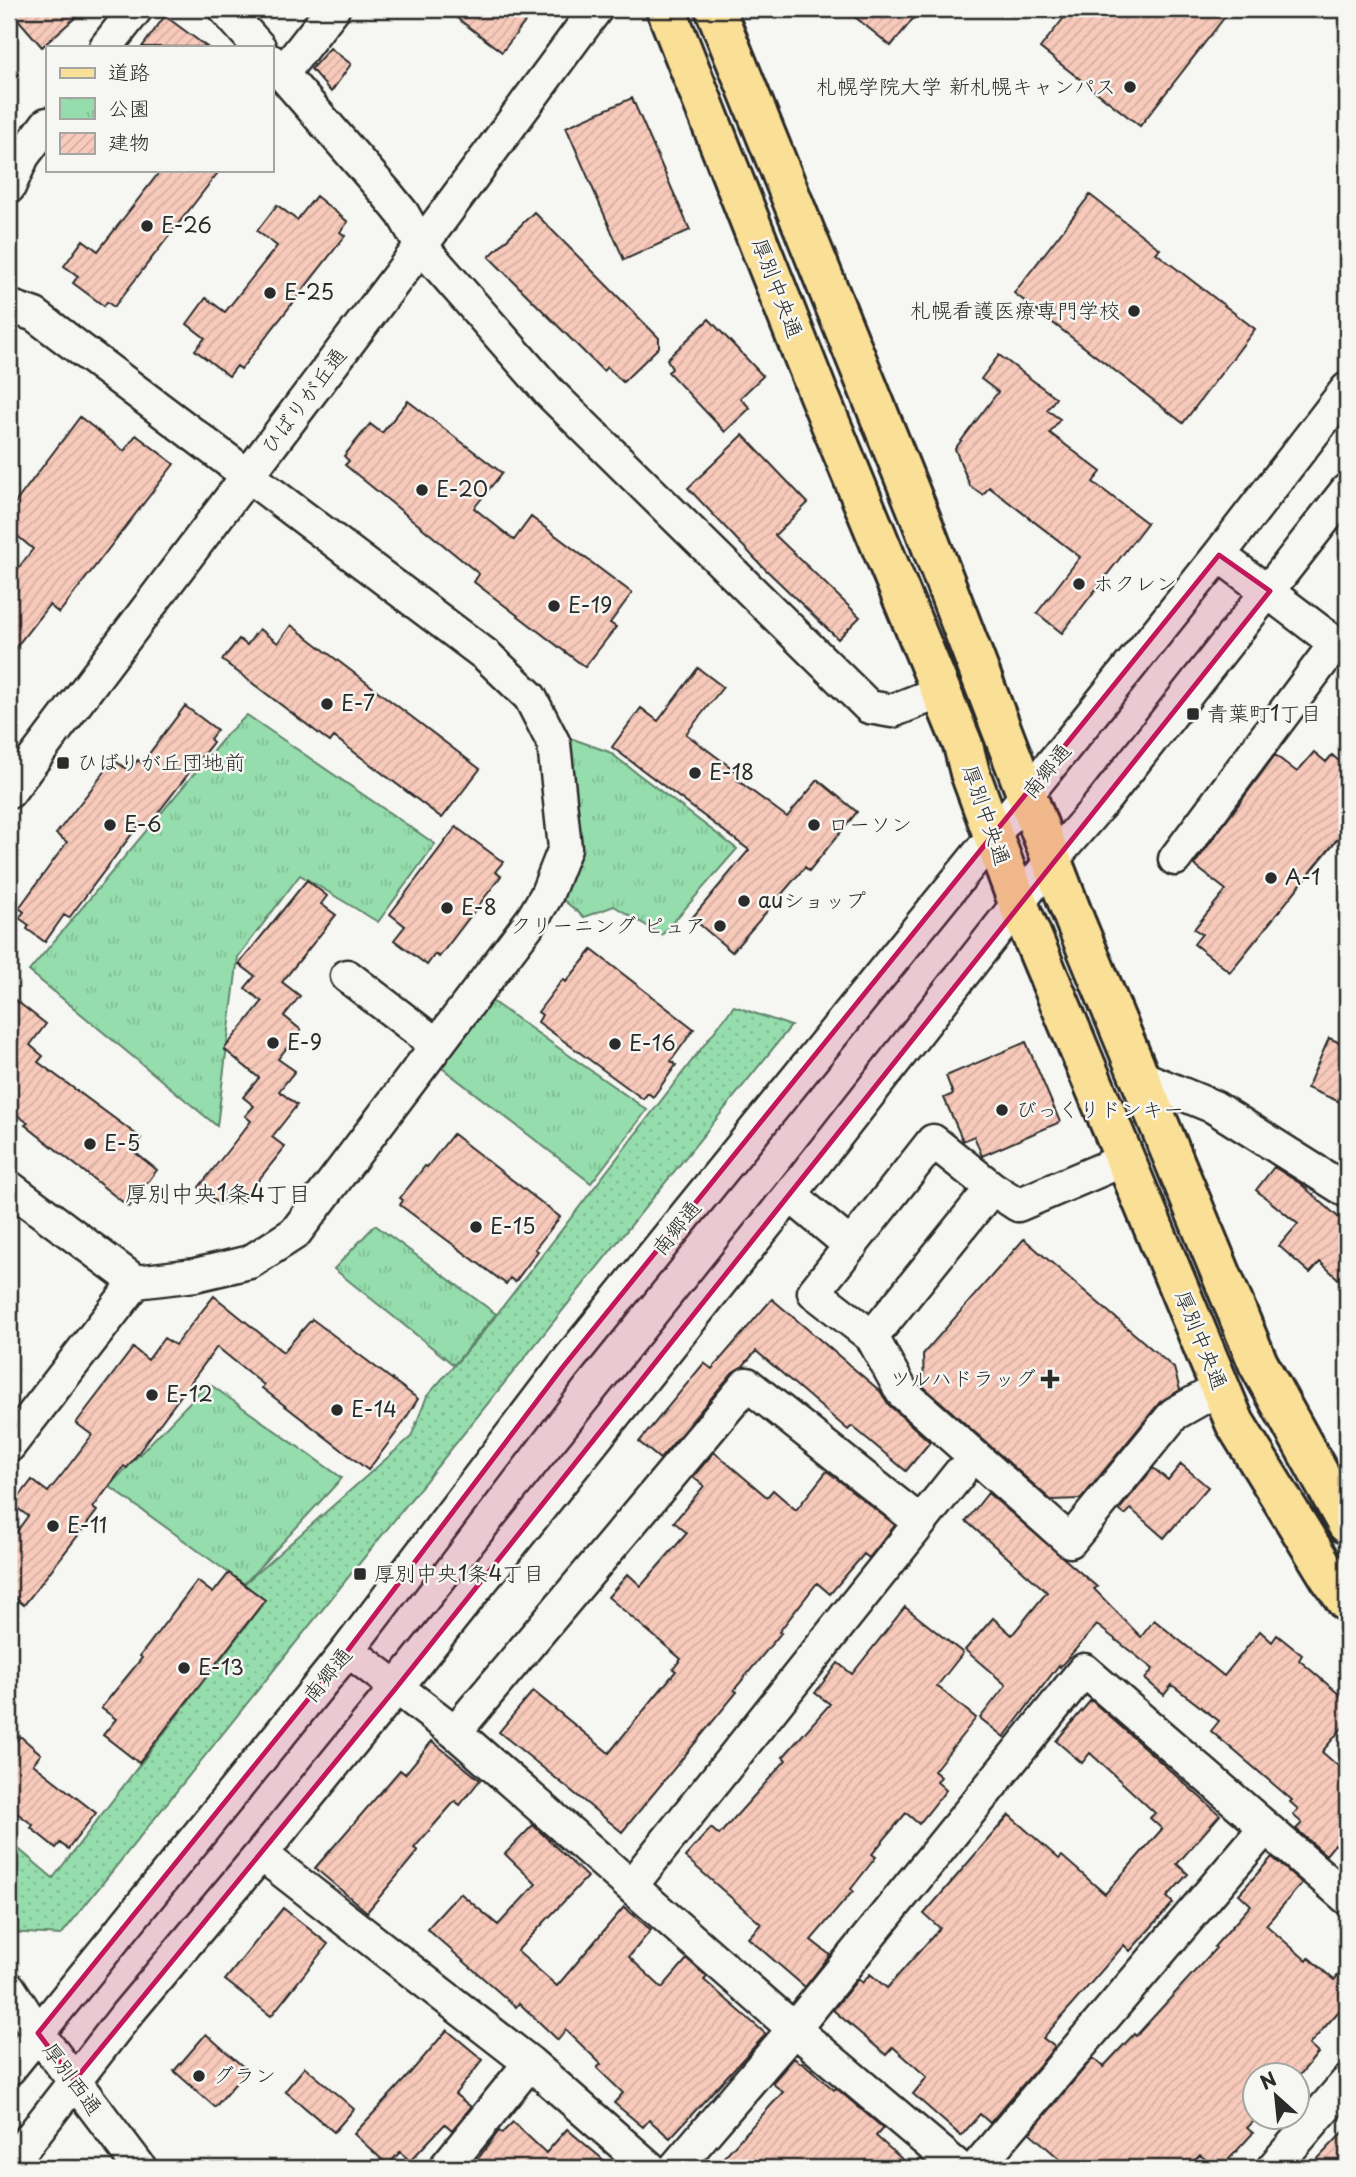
<svg xmlns="http://www.w3.org/2000/svg" width="1356" height="2177" font-family="'Playpen Sans','Klee One',sans-serif">
  <style>
    .grass { fill: url(#grass-dots); stroke: #60846c; stroke-width: 2 }
    .park { fill: url(#park-tufts); stroke: #60846c; stroke-width: 2 }
    .building { fill: url(#building-hatch); stroke: #2b2b2b; stroke-width: 2 }
    .lines { fill: none; stroke-linecap: round; stroke-linejoin: round }
    .minor-casing { stroke: #2b2b2b; stroke-width: 37 }
    .major-casing { stroke: #2b2b2b; stroke-width: 44 }
    .minor { stroke: #f6f6f2; stroke-width: 32 }
    .major { stroke: #fadf96; stroke-width: 38 }
    .marked { fill: #c2185b; fill-opacity: 0.2; stroke: #c2185b; stroke-width: 5; stroke-linejoin: round }
    .poi-dot { fill: #2b2b2b; stroke: #f6f6f2; stroke-width: 2.5 }
    .labels { text-anchor: middle; stroke-width: 5; stroke-linejoin: round; paint-order: stroke }
    .poi-label { font-size: 21px; fill: #2b2b2b; stroke: #f6f6f2; text-anchor: start }
    .street-label { font-size: 21px; fill: #2b2b2b; stroke: #f6f6f2 }
    .neighbourhood-label { font-size: 23px; fill: #2b2b2b; stroke: #f6f6f2 }
  </style>
  <defs>
    <pattern id="grass-dots" width="8" height="8" patternUnits="userSpaceOnUse" patternTransform="scale(1.75)"><rect width="8" height="8" fill="#95ddac"/><path d="M2 2h.1M6 6h.1" fill="none" stroke="#81be94" stroke-width="1.8" stroke-linecap="round"/></pattern>
    <pattern id="park-tufts" width="24" height="20" patternUnits="userSpaceOnUse" patternTransform="scale(1.75)"><rect width="24" height="20" fill="#95ddac"/><path d="M3 7l-1-3M5 7V3M7 7l1-3M15 17l-1-3M17 17v-4M19 17l1-3" fill="none" stroke="#81be94"/></pattern>
    <pattern id="building-hatch" width="6" height="6" patternUnits="userSpaceOnUse" patternTransform="scale(1.75)"><rect width="6" height="6" fill="#f8cabb"/><path d="M-1 1l2-2M0 6l6-6M5 7l2-2" fill="none" stroke="#d5aea1"/></pattern>
  </defs>
  <rect width="100%" height="100%" fill="#f6f6f2"/>
  <filter id="ink" filterUnits="userSpaceOnUse"><feTurbulence type="fractalNoise" baseFrequency=".0143" numOctaves="2"/><feDisplacementMap in="SourceGraphic" scale="14" xChannelSelector="R" yChannelSelector="G"/><feConvolveMatrix kernelMatrix="1 2 1 2 8 2 1 2 1" color-interpolation-filters="sRGB"/></filter>
  <g filter="url(#ink)">
    <path class="grass" d="M734,1006L791,1026L61,1935L9,1932V1841L53,1878L265,1601L244,1584L411,1437L427,1396L480,1336Z"/>
    <path class="park" d="M247,715L435,844L378,922L300,875L238,957L217,1126L29,971L228,733Z
      M562,735L609,752L737,849L662,935L614,906L584,917L556,894Z
      M486,997L647,1110L591,1183L433,1061Z
      M375,1225L496,1314L454,1365L334,1269Z
      M208,1383L342,1478L244,1584L109,1486Z"/>
    <path class="building" d="M9,9H85L42,47Z
      M445,9H535L502,52Z
      M845,9H921L891,46Z
      M1071,9H1231L1140,126L1040,48Z
      M165,16L207,47H142Z
      M330,48L351,64L331,92L311,69Z
      M632,98L690,230L624,260L566,127Z
      M161,170H220L114,307L107,302L104,306L73,283L78,276L64,266L83,240L98,251Z
      M1090,195L1160,249L1156,253L1255,329L1183,423L1014,293Z
      M316,196L348,222L340,232L345,236L241,369L237,366L229,376L195,350L205,338L187,324L206,298L225,312L277,246L257,231L277,205L297,220Z
      M534,212L659,338V347L623,382L607,367L603,371L489,257Z
      M709,319L763,376L740,398L750,408L725,432L668,372L672,369L667,359Z
      M999,355L1056,398L1047,410L1060,419L1050,433L1101,472L1093,482L1147,523L1062,633L1037,613L1080,557L989,487L983,495L970,486L955,449L998,392L981,379Z
      M408,401L502,473L474,508L514,540L531,517L632,593L610,623L616,627L585,667L474,582L479,574L345,465L349,461L344,456L370,424L382,433Z
      M80,417L124,451L136,435L174,464L59,613L49,605L9,656V580L33,549L9,529V511Z
      M743,435L808,503L775,535L860,617L838,639L761,565L688,488Z
      M291,625L480,769L442,818L334,737L330,742L222,660L239,639L247,645L259,629L278,643Z
      M698,668L723,687L686,734L741,775L737,780L787,817L818,780L857,812L809,871L805,867L732,952L692,918L749,850L612,747L641,708L658,721Z
      M185,706L217,730L210,739L213,742L147,827L141,823L135,830L69,918L64,915L45,942L27,929L29,925L19,918L24,912L19,908L67,842L56,834L114,760L129,771L138,760L142,763Z
      M1314,752L1326,762L1332,755L1347,768V827L1230,972L1194,944L1202,934L1194,929L1226,890L1194,865L1275,755L1297,772Z
      M456,827L503,862L495,872L501,876L439,957L435,954L427,965L394,940L405,926L390,914Z
      M307,880L327,896L321,904L336,915L282,982L300,996L284,1016L301,1030L278,1059L295,1071L279,1091L297,1105L272,1137L285,1147L240,1203L228,1193L219,1204L199,1187L251,1121L245,1116L254,1106L243,1097L259,1078L224,1049L262,1002L245,988L255,976L239,964Z
      M592,950L694,1029L671,1061L676,1065L653,1097L648,1093L643,1099L538,1022L542,1015L538,1012L563,979L566,982Z
      M9,995L46,1024L30,1045L43,1056L38,1062L141,1138L132,1150L157,1170L129,1207L25,1125L28,1123L9,1109Z
      M1329,1038L1347,1046V1105L1307,1088Z
      M1026,1042L1060,1122L982,1156L974,1136L963,1141L944,1098L953,1094L946,1076Z
      M453,1134L560,1217L535,1249L538,1251L515,1282L510,1278L506,1284L400,1205L403,1200L400,1198L425,1166L427,1167Z
      M1274,1167L1301,1184L1347,1225V1287L1320,1262L1310,1273L1279,1246L1298,1224L1256,1190Z
      M1024,1239L1174,1368L1180,1390L1160,1402L1081,1499L1051,1500L924,1387L923,1354Z
      M214,1296L283,1352L312,1319L418,1399L397,1432L368,1470L262,1388L264,1385L217,1347L127,1468L124,1466L93,1508L97,1511L24,1605L9,1593V1542L28,1516L13,1505L32,1480L48,1492L64,1472L92,1435L76,1423L133,1348L148,1360L164,1338L175,1345Z
      M772,1299L880,1391L889,1405L930,1442L906,1471L852,1426L848,1430L756,1351L743,1366L733,1372L660,1459L639,1442L704,1363L712,1369Z
      M714,1452L767,1497L773,1490L796,1510L827,1471L895,1525L869,1558L864,1554L830,1594L817,1583L779,1632L781,1633L734,1690L737,1692L622,1832L499,1732L533,1691L609,1753L676,1671L673,1669L681,1659L608,1597L628,1574L641,1586L687,1533L674,1522L704,1486L693,1477Z
      M1181,1464L1208,1487L1164,1538L1131,1509L1125,1515L1119,1510L1153,1468L1168,1480Z
      M988,1493L1097,1587L1094,1589L1141,1637L1154,1620L1224,1676L1260,1631L1272,1642L1277,1635L1302,1655L1299,1660L1347,1701V1722L1322,1752L1347,1774V1854L1335,1844L1326,1855L1296,1829L1302,1823L1293,1815L1298,1809L1290,1802L1292,1800L1211,1731L1219,1721L1172,1685L1164,1695L1145,1679L1153,1669L1097,1625L1060,1667L1059,1665L1004,1737L980,1718L1006,1685L965,1650L993,1618L1012,1635L1047,1592L966,1521Z
      M229,1573L265,1600L139,1763L103,1735L116,1719L101,1708L142,1658L140,1656L197,1581L213,1593Z
      M905,1607L963,1653L937,1686L976,1718L934,1771L941,1777L937,1782L946,1790L919,1824L906,1813L872,1854L876,1857L851,1889L853,1891L811,1940L830,1955L805,1987L748,1938L761,1924L685,1857L711,1828L719,1835L786,1760L783,1757L830,1704L815,1693L838,1663L852,1674Z
      M1091,1700L1220,1815L1177,1864L1188,1874L1167,1897L1173,1903L1130,1951L1124,1945L1043,2038L1055,2047L990,2123L980,2114L961,2136L913,2094L927,2077L893,2047L886,2055L833,2010L858,1979L862,1983L870,1974L887,1988L940,1928L924,1914L1009,1815L1059,1859L1062,1856L1105,1894L1162,1829L1150,1818L1155,1813L1090,1753L1082,1763L1056,1741Z
      M20,1736L41,1754L33,1764L96,1813L68,1849L60,1843L56,1848L31,1828L33,1825L9,1807V1745L11,1747Z
      M432,1741L480,1780L460,1805L455,1801L414,1848L418,1851L367,1912L315,1868L400,1770L405,1774Z
      M533,1825L587,1877L517,1951L557,1986L624,1907L651,1930L629,1957L662,1988L687,1959L707,1977L704,1980L766,2034L670,2138L649,2120L643,2127L614,2103L623,2093L597,2068L601,2064L566,2030L558,2040L519,2003L516,2007L427,1929L460,1893L498,1925L536,1884L505,1854Z
      M1272,1857L1302,1883L1266,1925L1307,1961L1309,1958L1334,1980L1347,1965V2002L1309,2045L1318,2053L1299,2076H1255V2118H1257L1247,2128L1253,2133L1221,2168H1216L1200,2155L1187,2168H1070L1030,2133L1093,2058L1103,2067L1134,2034L1136,2036L1216,1948L1214,1947L1251,1905L1239,1894Z
      M283,1908L328,1944L271,2016L225,1980Z
      M447,2030L483,2060L455,2094L471,2107L452,2130L445,2124L410,2161L400,2152L388,2165L354,2134L405,2079Z
      M206,2034L247,2070L215,2107L174,2071Z
      M794,2058L800,2063L802,2062L834,2090L836,2088L883,2128L876,2136L912,2168H714L783,2092L772,2083Z
      M305,2067L354,2109L334,2132L285,2091Z
      M513,2122L546,2153L567,2129L613,2168H471L499,2131L502,2133Z
      M1347,2128V2168H1309Z"/>
    <g class="lines">
      <g class="minor-casing">
        <path id="minor" d="M225,9L259,47
          M106,47L136,9
          M271,61L386,193L403,214L421,246L549,392L869,707L892,711L940,692
          M282,74L333,9
          M9,187L23,156L47,124
          M9,306L35,315L487,656L530,697L554,744L565,848L546,896L533,918L295,1233L250,1262L195,1275L136,1282L9,1187
          M1219,555L1347,652
          M9,792L421,246L596,9
          M1175,859L1336,643
          M347,976L437,1045
          M1141,1077L1214,1107L1347,1191
          M992,1188L872,1337L902,1392L1070,1541L1174,1414L1220,1388
          M790,1195L851,1246
          M872,1337L814,1292L933,1141L992,1188L1018,1205L1126,1159
          M9,1446L136,1282
          M348,1650L455,1732L794,2029L959,2168
          M455,1732L747,1384L920,1522
          M261,1854L530,2063L650,2168
          M631,1886L959,1474
          M9,1988L38,2033L140,2168
          M9,2069L348,1650L562,1368L1075,735L1219,555L1347,389
          M9,2166L126,2015L261,1854L396,1688L790,1195L1052,860L1104,800L1347,490
          M445,2168L530,2063
          M675,2168L794,2029L1084,1670L1347,1898
          M976,2168L1265,1828
          M1273,2168L1347,2082"/>
      </g>
      <g class="major-casing">
        <path id="major" d="M666,9L818,393L963,745L970,773L1018,903L1235,1423L1330,1578L1347,1602
          M715,9L917,509L1075,921L1258,1363L1347,1524"/>
      </g>
      <use href="#minor" class="minor"/>
      <use href="#major" class="major"/>
    </g>
  </g>
  <path class="marked" d="M1219,555L1270,591L396,1688L74,2081L38,2033L348,1650L562,1368Z"/>
  <g class="poi-dot">
    <circle cx="1130" cy="87" r="7"/>
    <circle cx="147" cy="226" r="7"/>
    <circle cx="270" cy="293" r="7"/>
    <circle cx="1134" cy="311" r="7"/>
    <circle cx="422" cy="490" r="7"/>
    <circle cx="1079" cy="584" r="7"/>
    <circle cx="554" cy="606" r="7"/>
    <circle cx="327" cy="704" r="7"/>
    <rect x="1186" y="707" width="14" height="14" rx="3.5"/>
    <rect x="56" y="756" width="14" height="14" rx="3.5"/>
    <circle cx="695" cy="773" r="7"/>
    <circle cx="110" cy="825" r="7"/>
    <circle cx="814" cy="825" r="7"/>
    <circle cx="1271" cy="878" r="7"/>
    <circle cx="744" cy="901" r="7"/>
    <circle cx="447" cy="908" r="7"/>
    <circle cx="720" cy="926" r="7"/>
    <circle cx="273" cy="1043" r="7"/>
    <circle cx="615" cy="1044" r="7"/>
    <circle cx="1002" cy="1110" r="7"/>
    <circle cx="90" cy="1144" r="7"/>
    <circle cx="476" cy="1227" r="7"/>
    <path d="M1046.5 1368.5h7v7h7v7h-7v7h-7v-7h-7v-7h7z"/>
    <circle cx="152" cy="1395" r="7"/>
    <circle cx="337" cy="1410" r="7"/>
    <circle cx="53" cy="1526" r="7"/>
    <rect x="353" y="1567" width="14" height="14" rx="3.5"/>
    <circle cx="184" cy="1668" r="7"/>
    <circle cx="199" cy="2076" r="7"/>
  </g>
  <g class="labels">
    <g class="poi-label">
      <text x="1116" y="94" text-anchor="end">札幌学院大学 新札幌キャンパス</text>
      <text x="161" y="233">E-26</text>
      <text x="284" y="300">E-25</text>
      <text x="1120" y="318" text-anchor="end">札幌看護医療専門学校</text>
      <text x="436" y="497">E-20</text>
      <text x="1093" y="591">ホクレン</text>
      <text x="568" y="613">E-19</text>
      <text x="341" y="711">E-7</text>
      <text x="1207" y="721">青葉町1丁目</text>
      <text x="77" y="770">ひばりが丘団地前</text>
      <text x="709" y="780">E-18</text>
      <text x="124" y="832">E-6</text>
      <text x="828" y="832">ローソン</text>
      <text x="1285" y="885">A-1</text>
      <text x="758" y="908">auショップ</text>
      <text x="461" y="915">E-8</text>
      <text x="706" y="933" text-anchor="end">クリーニング ピュア</text>
      <text x="287" y="1050">E-9</text>
      <text x="629" y="1051">E-16</text>
      <text x="1016" y="1117">びっくりドンキー</text>
      <text x="104" y="1151">E-5</text>
      <text x="490" y="1234">E-15</text>
      <text x="1036" y="1386" text-anchor="end">ツルハドラッグ</text>
      <text x="166" y="1402">E-12</text>
      <text x="351" y="1417">E-14</text>
      <text x="67" y="1533">E-11</text>
      <text x="374" y="1581">厚別中央1条4丁目</text>
      <text x="198" y="1675">E-13</text>
      <text x="213" y="2083">グラン</text>
    </g>
    <g class="street-label">
      <text transform="translate(777 288) rotate(69)" y="7">厚別中央通</text>
      <text transform="translate(304 401) rotate(-53)" y="7">ひばりが丘通</text>
      <text transform="translate(1047 771) rotate(-51)" y="7">南郷通</text>
      <text transform="translate(986 815) rotate(71)" y="7">厚別中央通</text>
      <text transform="translate(677 1228) rotate(-51)" y="7">南郷通</text>
      <text transform="translate(1201 1340) rotate(68)" y="7">厚別中央通</text>
      <text transform="translate(328 1675) rotate(-51)" y="7">南郷通</text>
      <text transform="translate(72 2079) rotate(54)" y="7">厚別西通</text>
    </g>
    <g class="neighbourhood-label">
      <text x="218" y="1202">厚別中央1条4丁目</text>
    </g>
  </g>
  <rect width="1356" height="2177" fill="none" stroke="#f6f6f2" stroke-width="35"/>
  <rect x="18" y="18" width="1321" height="2142" fill="none" stroke="#2b2b2b" stroke-width="2.5" filter="url(#ink)"/>
  <rect x="46" y="46" width="228" height="126" fill="#f6f6f2" stroke="#a5a5a2" stroke-width="2"/>
  <rect x="60" y="68" width="35" height="10" fill="#fadf96" stroke="#a5a5a2" stroke-width="2"/>
  <text x="108" y="80" font-size="21" fill="#2b2b2b">道路</text>
  <rect x="60" y="98" width="35" height="21" fill="url(#park-tufts)" stroke="#a5a5a2" stroke-width="2"/>
  <text x="108" y="116" font-size="21" fill="#2b2b2b">公園</text>
  <rect x="60" y="133" width="35" height="21" fill="url(#building-hatch)" stroke="#a5a5a2" stroke-width="2"/>
  <text x="108" y="150" font-size="21" fill="#2b2b2b">建物</text>
  <g transform="translate(1276 2096) rotate(333)"><circle r="33" fill="#f6f6f2" stroke="#a5a5a2" stroke-width="2"/>
  <path d="M0-5L12 26L0 18L-12 26Z" fill="#2b2b2b"/>
  <text y="-10" font-size="19" font-weight="bold" text-anchor="middle" fill="#2b2b2b">N</text>
  </g>
</svg>
